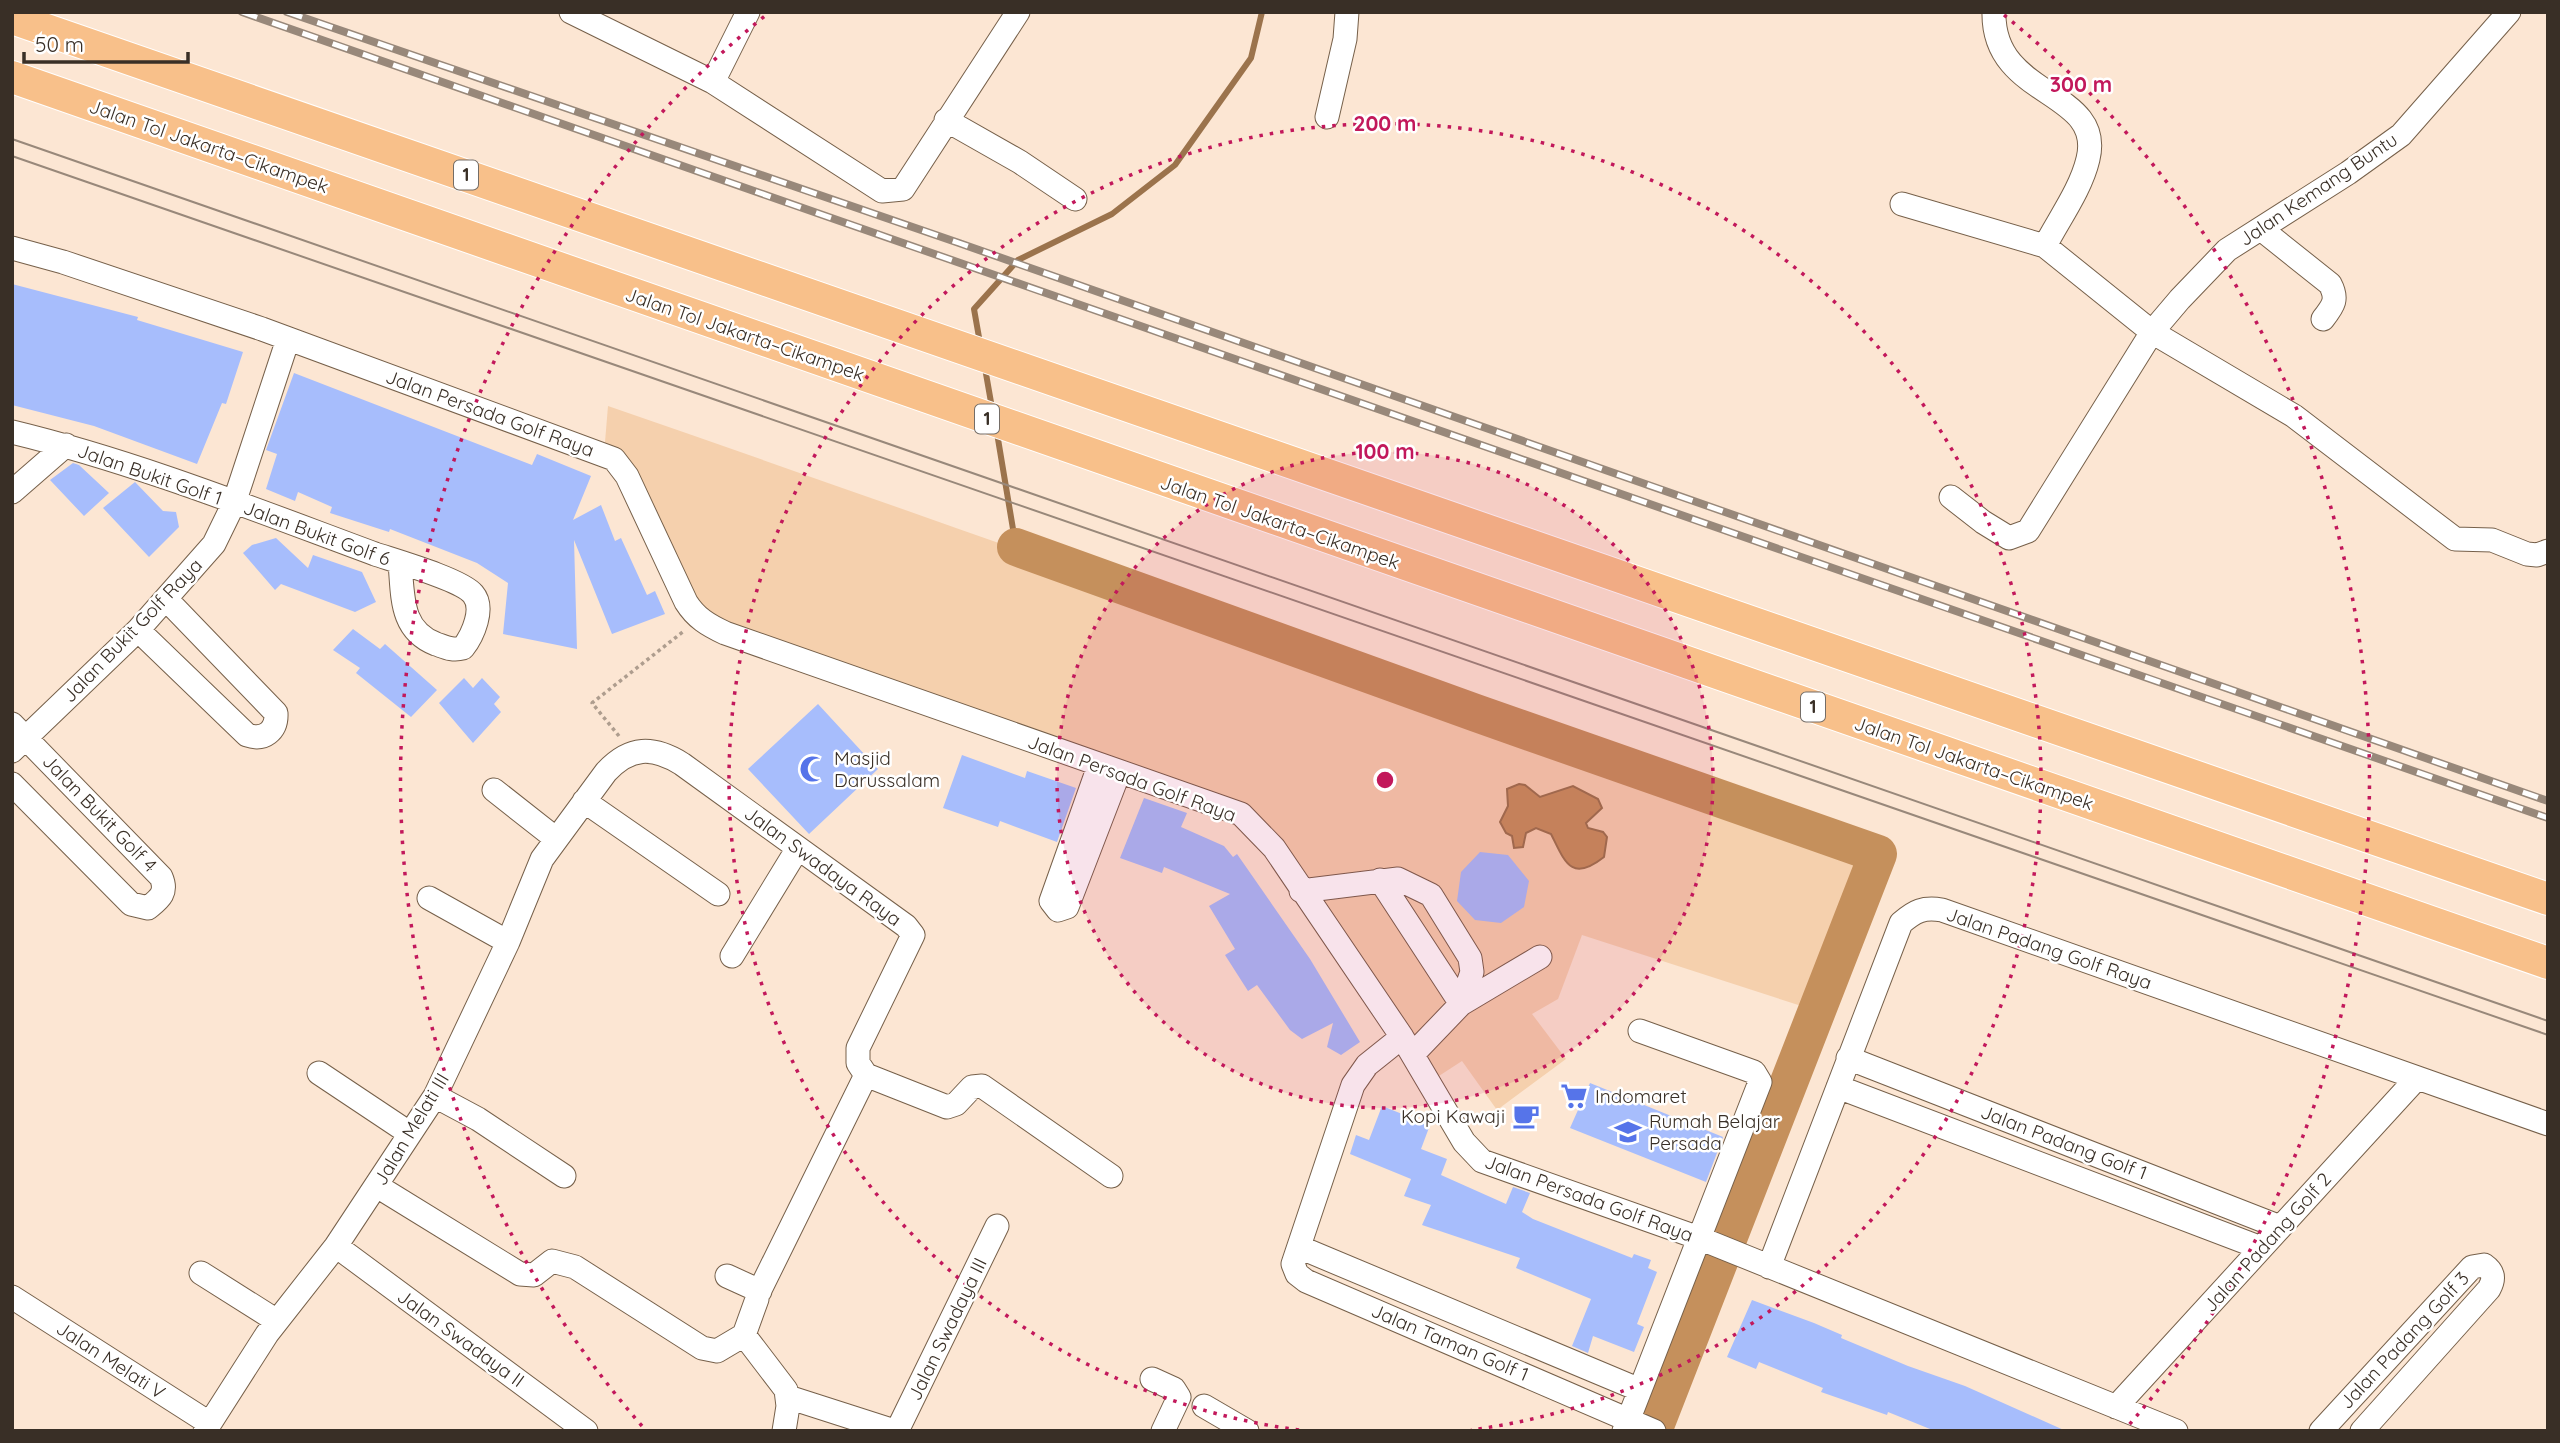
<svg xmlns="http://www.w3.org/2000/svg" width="2560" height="1443" font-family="Quicksand,sans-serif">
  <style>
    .green { fill: #f5d0ad }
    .water { fill: #c5905c; stroke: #9b734c; stroke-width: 2 }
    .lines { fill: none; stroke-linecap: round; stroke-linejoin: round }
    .stream { stroke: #9b734c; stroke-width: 6 }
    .river { stroke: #c5905c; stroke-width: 38 }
    .building { fill: #a7bdfc }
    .minor-casing { stroke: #76604a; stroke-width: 25 }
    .highway-casing { stroke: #fff; stroke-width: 34 }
    .path { stroke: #ae9d8e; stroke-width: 3.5; stroke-dasharray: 3.5 3.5; stroke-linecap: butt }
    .minor { stroke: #fff; stroke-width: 23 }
    .highway { stroke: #f8c08a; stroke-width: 32 }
    .tram { stroke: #98887a; stroke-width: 2 }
    .rail-casing { stroke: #98887a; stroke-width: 8 }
    .rail { stroke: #fff; stroke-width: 5; stroke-dasharray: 16; stroke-linecap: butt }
    .ring { fill: none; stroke: #c2185b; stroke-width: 3.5; stroke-dasharray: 3.5 7 }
    .labels { text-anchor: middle; stroke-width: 5; stroke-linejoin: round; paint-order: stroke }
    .shield { fill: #fff; stroke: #746d67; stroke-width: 2 }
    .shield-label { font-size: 18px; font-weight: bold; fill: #392f26 }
    .street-label { font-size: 19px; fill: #392f26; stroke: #fff }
    .poi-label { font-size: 19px; fill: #392f26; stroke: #fff; text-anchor: start }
    .centre { fill: #c2185b; stroke: #fff; stroke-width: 3.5 }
    .ring-label { font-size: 21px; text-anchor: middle; font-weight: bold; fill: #c2185b; stroke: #fff; stroke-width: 5; stroke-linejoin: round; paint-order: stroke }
  </style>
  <rect width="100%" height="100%" fill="#fce6d3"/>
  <path class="green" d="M608,406C1032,553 1454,706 1878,854L1817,1011L1582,935L1558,999L1532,1014L1566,1059L1497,1110L1462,1061L1425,1085L1257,815L699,619L604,454Z"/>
  <path class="water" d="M1519,784L1525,785L1540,797L1573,786L1598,799L1602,808L1586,823L1588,828L1603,832L1607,837L1604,857C1571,883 1565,862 1551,834L1536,828L1526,833L1523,847L1514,848L1512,836L1506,833L1500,822L1508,806L1507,789Z"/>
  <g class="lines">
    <path class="stream" d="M980,343L974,309L1018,260L1112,214L1175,165L1251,58L1262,12
      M985,368L992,408
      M997,433L1016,547"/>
    <path class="river" d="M1016,547L1476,713L1878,854L1653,1431"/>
  </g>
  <path class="building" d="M12,284L138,317L137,320L243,352L226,404L222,403L197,464L94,426L12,405Z
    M294,373L532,465L537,454L591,476L573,520L601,505L615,541L621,538L647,595L655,591L665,614L612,634L574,540L577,649L503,634L508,583L477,563L390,529L389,532L330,513L332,507L298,492L295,501L266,489L277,454L266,450Z
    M73,463L79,465L109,493L84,516L50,480Z
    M135,482L163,511L176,512L179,527L149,557L103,508Z
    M276,538L308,568L313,555L362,572L376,602L355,612L281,584L275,590L243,553L252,545Z
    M353,629L380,649L385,644L437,690L411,717L356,673L360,668L333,650Z
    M464,678L473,688L482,678L500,697L494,704L501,712L473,743L439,703Z
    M818,704L878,769L809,834L748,769Z
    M962,755L1025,778L1027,771L1076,788L1057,842L1000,821L998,827L943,808Z
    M1144,798L1187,813L1181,827L1224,846L1233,857L1237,854L1310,959L1360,1042L1341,1055L1327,1047L1333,1023L1302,1039L1290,1030L1257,985L1248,991L1225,955L1235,949L1209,906L1230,894L1164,867L1162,873L1120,858Z
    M1480,852L1508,855L1529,881L1524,907L1501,923L1475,920L1457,901L1461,872Z
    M1590,1083L1723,1137L1706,1182L1570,1128Z
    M1382,1106L1430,1125L1421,1149L1447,1159L1441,1175L1506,1204L1513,1187L1530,1193L1522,1212L1533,1219L1632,1258L1634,1254L1651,1260L1648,1268L1657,1272L1637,1324L1644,1327L1634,1352L1593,1336L1588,1353L1572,1346L1591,1299L1516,1268L1520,1258L1422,1225L1431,1205L1404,1196L1411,1179L1350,1154L1356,1135L1369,1140Z
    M1752,1300L1814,1323L1842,1335L1841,1338L1908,1366L1965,1386L2066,1431H1935L1888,1412L1887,1415L1821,1392L1823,1388L1759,1362L1756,1369L1727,1357Z"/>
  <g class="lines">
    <g class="minor-casing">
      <path id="minor" d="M571,12L713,82L882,191L903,189L1018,12
        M1994,12C1992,99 2105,89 2088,159C2081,189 2059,219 2045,246
        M713,82L748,12
        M1327,117L1345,39L1347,12
        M946,120L1020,162L1075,199
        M1902,204L2045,246L2152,332L2294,416L2455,539L2492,540L2527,554L2537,555L2548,551
        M2261,229L2330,284C2338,299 2334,305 2323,319
        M12,248L63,262L262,329L614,459L627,476L686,602C696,618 708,625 725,633L1241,814L1274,848L1402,1037L1464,1142L1482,1161L1699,1238L2176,1431
        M12,432C136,462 256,510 375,554C396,561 462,580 473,594C485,608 473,635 463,648C452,651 445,647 436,644C400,630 403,596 400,563
        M12,492L66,445
        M1951,497L1983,522L2009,538L2028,531L2152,332L2180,299L2227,250L2348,173L2401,135L2509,12
        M138,630L247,735C264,741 277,731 276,713L166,599
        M12,724L161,877C168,893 159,899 148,908L131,904L12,784
        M12,751L138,630L214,544L234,503L288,339
        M1099,766L1051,901L1058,910L1067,907L1119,772
        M494,790L555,838
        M584,801L718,894
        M1380,880L1461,1004
        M1301,891L1398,879L1431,895L1470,958L1472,972L1461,1004
        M429,898L508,942
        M732,956L798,848
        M1402,1037L1367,1065L1353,1085L1293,1264L1297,1274L1306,1281L1654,1431
        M1413,1054L1461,1004L1540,957
        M1848,1058L2280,1227
        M319,1073L409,1133
        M866,1075L947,1107L956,1104L972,1087L982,1086L1111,1176
        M1838,1087L2261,1248
        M435,1096L478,1119L564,1176
        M377,1186L520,1274L534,1275L552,1261L575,1267L702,1348L717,1351L744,1335
        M336,1246L586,1431
        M1299,1247L1640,1390
        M1769,1267L1901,923C1915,911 1923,907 1942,910L2548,1124
        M201,1273L277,1321
        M727,1276L760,1291
        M12,1297L209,1423
        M757,1299L744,1335L786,1390L788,1406L784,1431
        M1152,1379L1174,1389L1179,1397L1163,1431
        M788,1397L894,1431
        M1204,1406L1247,1431
        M2116,1407L2417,1078
        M205,1431L267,1334L336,1246L435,1096L508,942L542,859L606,772C630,746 653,746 682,764L906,926L913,935L858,1048V1063L866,1075L758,1294
        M897,1431L997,1226
        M1624,1431L1760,1082L1754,1072L1640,1031
        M2321,1431L2472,1267L2484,1265C2494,1272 2495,1278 2489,1289L2362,1431"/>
    </g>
    <g class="highway-casing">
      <path id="highway" d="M12,18L2548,899
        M12,77L2548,963"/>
    </g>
    <path class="path" d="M619,736L592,703L684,631"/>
    <use href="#minor" class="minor"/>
    <use href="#highway" class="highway"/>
    <path class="tram" d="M12,139L2548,1021
      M12,156L2548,1035"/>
    <g class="rail-casing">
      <path id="rail" d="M242,12L2548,818
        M287,12L959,243L2548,801"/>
    </g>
    <use href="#rail" class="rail"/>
  </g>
  <circle cx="1385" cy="780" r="328" fill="#c2185b" fill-opacity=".12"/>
  <g class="ring">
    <circle cx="1385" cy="780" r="328"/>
    <path d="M1299 1430A656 656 0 1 1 1471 1430"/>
    <path d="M642 1426A984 984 0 0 1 766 15M2004 15A984 984 0 0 1 2128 1426"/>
  </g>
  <defs>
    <g id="mosque-bare" transform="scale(2.1)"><path d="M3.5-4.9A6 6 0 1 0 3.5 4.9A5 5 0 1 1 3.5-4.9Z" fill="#5674e9" stroke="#fff" stroke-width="2.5" paint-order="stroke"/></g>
    <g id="supermarket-bare" transform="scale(2.1)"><path d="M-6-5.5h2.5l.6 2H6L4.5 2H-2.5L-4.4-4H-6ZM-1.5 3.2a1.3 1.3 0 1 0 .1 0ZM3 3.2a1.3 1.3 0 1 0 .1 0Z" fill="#5674e9" stroke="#fff" stroke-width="2.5" paint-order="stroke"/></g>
    <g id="cafe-bare" transform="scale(2.1)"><path d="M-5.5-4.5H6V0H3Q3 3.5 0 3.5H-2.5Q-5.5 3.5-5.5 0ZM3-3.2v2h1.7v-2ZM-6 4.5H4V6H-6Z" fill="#5674e9" stroke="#fff" stroke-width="2.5" paint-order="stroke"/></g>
    <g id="school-bare" transform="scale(2.1)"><path d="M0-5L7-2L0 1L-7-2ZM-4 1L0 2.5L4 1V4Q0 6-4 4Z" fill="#5674e9" stroke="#fff" stroke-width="2.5" paint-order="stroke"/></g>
  </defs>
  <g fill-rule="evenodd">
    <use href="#mosque-bare" x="813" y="769"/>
    <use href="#supermarket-bare" x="1574" y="1096"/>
    <use href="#cafe-bare" x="1526" y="1116"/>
    <use href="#school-bare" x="1628" y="1132"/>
  </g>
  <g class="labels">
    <g class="shield">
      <rect x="454" y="160.5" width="24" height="29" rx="5"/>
      <rect x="975" y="404.5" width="24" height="29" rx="5"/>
      <rect x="1801" y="692.5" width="24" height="29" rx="5"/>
    </g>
    <g class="shield-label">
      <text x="466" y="181">1</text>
      <text x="987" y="425">1</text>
      <text x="1813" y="713">1</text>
    </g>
    <g class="street-label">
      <text transform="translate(209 146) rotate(19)" y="7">Jalan Tol Jakarta–Cikampek</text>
      <text transform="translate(2318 189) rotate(-34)" y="7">Jalan Kemang Buntu</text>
      <text transform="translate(745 334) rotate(19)" y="7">Jalan Tol Jakarta–Cikampek</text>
      <text transform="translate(490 413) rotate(20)" y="7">Jalan Persada Golf Raya</text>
      <text transform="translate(150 474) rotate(19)" y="7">Jalan Bukit Golf 1</text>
      <text transform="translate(1280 522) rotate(19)" y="7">Jalan Tol Jakarta–Cikampek</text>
      <text transform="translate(317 533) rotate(20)" y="7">Jalan Bukit Golf 6</text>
      <text transform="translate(132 630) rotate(-46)" y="7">Jalan Bukit Golf Raya</text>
      <text transform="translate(1974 763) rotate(19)" y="7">Jalan Tol Jakarta–Cikampek</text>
      <text transform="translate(1132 778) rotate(20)" y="7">Jalan Persada Golf Raya</text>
      <text transform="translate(100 813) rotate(46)" y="7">Jalan Bukit Golf 4</text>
      <text transform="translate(823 866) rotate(36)" y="7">Jalan Swadaya Raya</text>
      <text transform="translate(2049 948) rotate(19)" y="7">Jalan Padang Golf Raya</text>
      <text transform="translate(411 1129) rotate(-59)" y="7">Jalan Melati III</text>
      <text transform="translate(2064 1142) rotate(21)" y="7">Jalan Padang Golf 1</text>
      <text transform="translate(1589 1198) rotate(20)" y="7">Jalan Persada Golf Raya</text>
      <text transform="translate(2267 1242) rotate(-48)" y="7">Jalan Padang Golf 2</text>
      <text transform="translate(947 1329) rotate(-64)" y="7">Jalan Swadaya III</text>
      <text transform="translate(461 1338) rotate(36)" y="7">Jalan Swadaya II</text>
      <text transform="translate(2404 1340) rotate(-47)" y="7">Jalan Padang Golf 3</text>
      <text transform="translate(1450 1342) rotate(23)" y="7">Jalan Taman Golf 1</text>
      <text transform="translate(111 1360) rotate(33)" y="7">Jalan Melati V</text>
    </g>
    <g class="poi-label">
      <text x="834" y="765">Masjid<tspan x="834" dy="22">Darussalam</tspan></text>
      <text x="1595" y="1103">Indomaret</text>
      <text x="1505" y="1123" text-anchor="end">Kopi Kawaji</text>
      <text x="1649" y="1128">Rumah Belajar<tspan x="1649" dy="22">Persada</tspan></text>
    </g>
  </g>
  <circle cx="1385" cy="780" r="10" class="centre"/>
  <g class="ring-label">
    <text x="2081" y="92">300 m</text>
    <text x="1385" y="131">200 m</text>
    <text x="1385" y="459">100 m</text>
  </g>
  <rect width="2560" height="1443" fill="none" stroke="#392f26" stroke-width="28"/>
  <path d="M24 52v10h164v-10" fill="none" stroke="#392f26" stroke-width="3.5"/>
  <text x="35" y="52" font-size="21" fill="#392f26" stroke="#ffffff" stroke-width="5" paint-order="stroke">50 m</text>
</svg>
